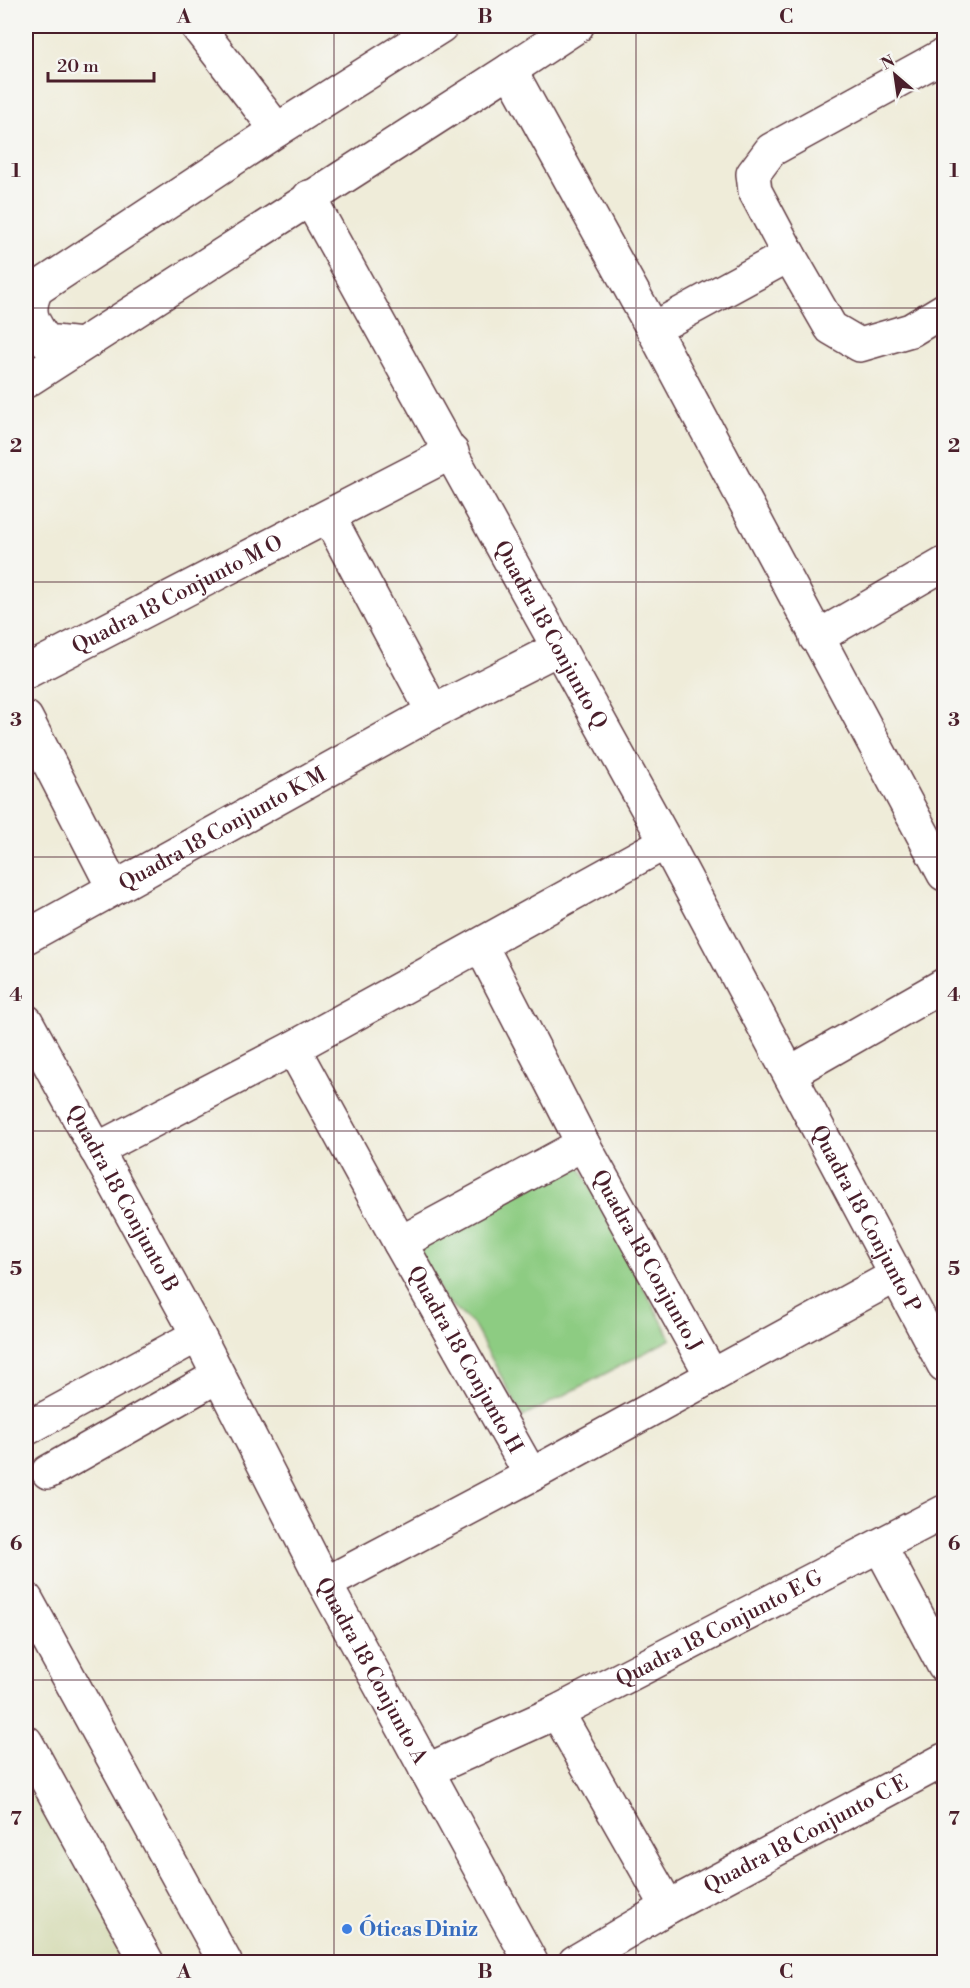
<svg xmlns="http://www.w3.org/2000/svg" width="970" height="1988" font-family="'Libre Bodoni',serif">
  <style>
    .built { fill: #dadfbd }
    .green { fill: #8dcc82; stroke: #6c7656; stroke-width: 1.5 }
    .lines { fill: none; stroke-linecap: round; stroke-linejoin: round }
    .minor-casing { stroke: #633e45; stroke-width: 36 }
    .minor { stroke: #fff; stroke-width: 33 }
    .grid { fill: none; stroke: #4a1f2b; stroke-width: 1.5; stroke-opacity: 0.55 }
    .shop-dot { fill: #3f7fe0; stroke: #f6f6f2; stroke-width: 2 }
    .labels { text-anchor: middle; stroke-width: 4.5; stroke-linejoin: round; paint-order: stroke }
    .street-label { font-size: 21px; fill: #4a1f2b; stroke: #f6f6f2 }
    .shop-label { font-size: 21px; font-weight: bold; fill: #366cbe; stroke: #f6f6f2; text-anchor: start }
    .neatline { fill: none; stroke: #4a1f2b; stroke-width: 2 }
    .grid-label { font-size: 20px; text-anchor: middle; font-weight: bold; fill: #4a1f2b }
  </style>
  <rect width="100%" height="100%" fill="#f6f6f2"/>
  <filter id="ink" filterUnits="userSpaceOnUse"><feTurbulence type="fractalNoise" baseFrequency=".0167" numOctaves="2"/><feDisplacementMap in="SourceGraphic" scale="12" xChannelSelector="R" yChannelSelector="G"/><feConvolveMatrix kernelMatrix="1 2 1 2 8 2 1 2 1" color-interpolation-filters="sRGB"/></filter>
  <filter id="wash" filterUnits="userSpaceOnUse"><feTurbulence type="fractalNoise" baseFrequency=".008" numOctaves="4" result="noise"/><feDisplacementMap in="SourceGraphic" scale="24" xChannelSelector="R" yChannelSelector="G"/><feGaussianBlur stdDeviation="1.35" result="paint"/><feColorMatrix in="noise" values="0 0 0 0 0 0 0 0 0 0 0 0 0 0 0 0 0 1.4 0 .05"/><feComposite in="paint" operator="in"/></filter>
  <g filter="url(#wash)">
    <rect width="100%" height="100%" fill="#efecd9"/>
    <path class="built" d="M26,1755L145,1962H26Z"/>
    <path class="green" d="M575,1158L671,1339L523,1417L473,1324L445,1300L415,1244Z"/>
  </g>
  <g filter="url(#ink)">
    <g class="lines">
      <g class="minor-casing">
        <g id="minor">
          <path d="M197,26L277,130"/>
          <path d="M944,55L771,150L753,174L755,191L789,255L831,328L860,345L911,330L944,310"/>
          <path d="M510,70L653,329L944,874"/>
          <path id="s1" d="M309,197L666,842L944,1365"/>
          <path d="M37,288C25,311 32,322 46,341L81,345"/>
          <path d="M26,296L277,130L441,26"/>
          <path d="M653,329L789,255"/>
          <path d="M26,381L510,70L577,26"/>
          <path d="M329,517L433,712"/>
          <path d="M816,638L944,564"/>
          <path id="s2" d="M26,672L452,452"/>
          <path d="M26,718L113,887"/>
          <path id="s3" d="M26,937L433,712L559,648"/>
          <path id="s4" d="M481,946L583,1144L712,1376"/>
          <path id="s5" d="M26,1021L198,1335L325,1584L531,1962"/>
          <path id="s6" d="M293,1048L400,1243L531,1475"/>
          <path d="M790,1073L944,985"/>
          <path d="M96,1150L293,1048L666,842"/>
          <path d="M400,1243L583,1144"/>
          <path d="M26,1429L198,1335"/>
          <path d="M48,1472L218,1376"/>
          <path d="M880,1546L944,1666"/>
          <path d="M325,1584L531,1475L895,1276"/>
          <path d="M26,1599L225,1962"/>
          <path d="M557,1712L668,1907"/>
          <path d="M26,1742L147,1962"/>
          <path id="s7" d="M426,1771L557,1712L944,1512"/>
          <path id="s8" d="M575,1962L668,1907L944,1760"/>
        </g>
      </g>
      <use href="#minor" class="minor"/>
    </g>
  </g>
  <path class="grid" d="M334,26V1962M636,26V1962M26,308H944M26,582H944M26,857H944M26,1131H944M26,1406H944M26,1680H944"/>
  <circle class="shop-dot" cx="347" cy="1929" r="6"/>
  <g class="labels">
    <g class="street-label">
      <text dy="7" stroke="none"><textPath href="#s2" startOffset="170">Quadra 18 Conjunto M O</textPath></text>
      <text dy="7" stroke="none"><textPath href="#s1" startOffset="500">Quadra 18 Conjunto Q</textPath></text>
      <text dy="7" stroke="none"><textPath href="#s3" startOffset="224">Quadra 18 Conjunto K M</textPath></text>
      <text dy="7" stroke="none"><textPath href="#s5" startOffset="202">Quadra 18 Conjunto B</textPath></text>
      <text dy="7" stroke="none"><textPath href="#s1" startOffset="1164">Quadra 18 Conjunto P</textPath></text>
      <text dy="7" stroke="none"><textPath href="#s4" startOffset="356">Quadra 18 Conjunto J</textPath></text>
      <text dy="7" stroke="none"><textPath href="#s6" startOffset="356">Quadra 18 Conjunto H</textPath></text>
      <text dy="7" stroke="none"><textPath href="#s7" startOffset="326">Quadra 18 Conjunto E G</textPath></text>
      <text dy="7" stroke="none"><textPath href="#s5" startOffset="736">Quadra 18 Conjunto A</textPath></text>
      <text dy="7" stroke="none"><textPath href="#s8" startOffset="264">Quadra 18 Conjunto C E</textPath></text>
    </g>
    <g class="shop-label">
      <text x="359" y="1936">Óticas Diniz</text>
    </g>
  </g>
  <rect width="970" height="1988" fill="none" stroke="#f6f6f2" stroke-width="66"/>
  <g transform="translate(895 75) rotate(331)" stroke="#f6f6f2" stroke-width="4.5" paint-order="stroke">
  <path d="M0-4.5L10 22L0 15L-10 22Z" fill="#4a1f2b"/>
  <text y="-9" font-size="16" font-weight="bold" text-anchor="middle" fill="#4a1f2b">N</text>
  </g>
  <path d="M48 72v9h106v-9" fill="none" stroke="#4a1f2b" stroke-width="3"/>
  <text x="57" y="72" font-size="18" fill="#4a1f2b" stroke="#f6f6f2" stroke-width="4.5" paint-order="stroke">20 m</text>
  <rect x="33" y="33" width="904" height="1922" class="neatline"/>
  <g class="grid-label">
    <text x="184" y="23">A</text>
    <text x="485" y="23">B</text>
    <text x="786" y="23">C</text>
    <text x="16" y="177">1</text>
    <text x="954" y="177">1</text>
    <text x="16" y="452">2</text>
    <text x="954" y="452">2</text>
    <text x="16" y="726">3</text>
    <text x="954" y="726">3</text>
    <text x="16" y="1001">4</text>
    <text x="954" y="1001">4</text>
    <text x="16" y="1275">5</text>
    <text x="954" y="1275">5</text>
    <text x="16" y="1550">6</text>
    <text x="954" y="1550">6</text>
    <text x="16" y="1825">7</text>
    <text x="954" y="1825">7</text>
    <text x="184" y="1978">A</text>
    <text x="485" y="1978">B</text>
    <text x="786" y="1978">C</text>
  </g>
</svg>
